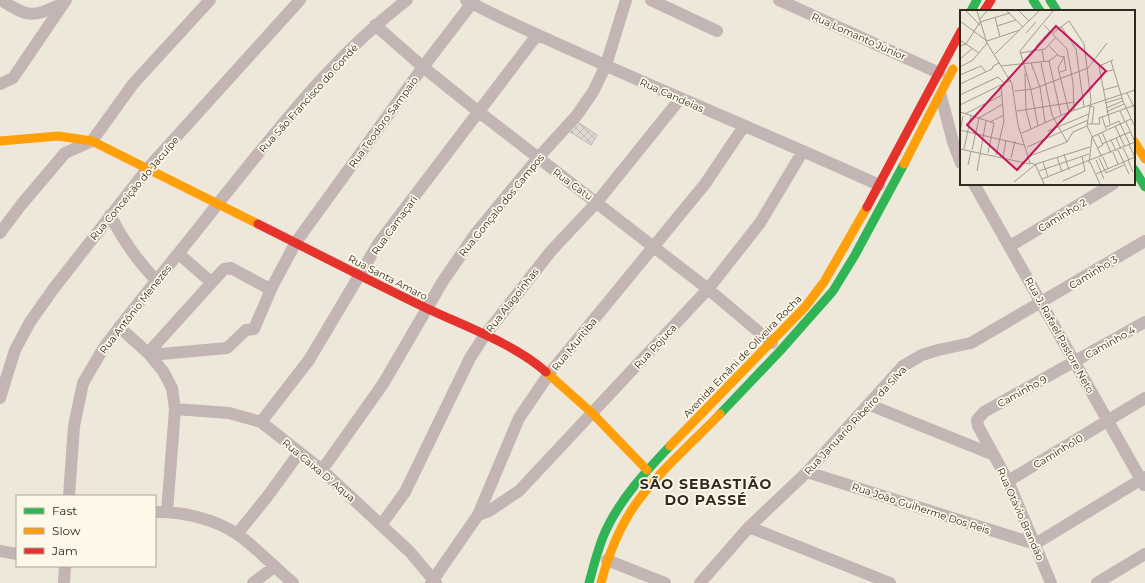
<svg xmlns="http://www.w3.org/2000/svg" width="1145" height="583" font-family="Montserrat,sans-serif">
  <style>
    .building { fill: url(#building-cross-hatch); stroke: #bdb6b2 }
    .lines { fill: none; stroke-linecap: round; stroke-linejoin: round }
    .street { stroke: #c2b5b4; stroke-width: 12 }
    .fast { stroke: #30b455; stroke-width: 9 }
    .slow { stroke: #ff9f0a; stroke-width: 9 }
    .jam { stroke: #e5322d; stroke-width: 9 }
    .labels { text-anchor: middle; stroke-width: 3.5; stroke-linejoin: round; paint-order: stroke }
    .street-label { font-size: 10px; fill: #2f2b21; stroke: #fef8e9 }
    .district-label { font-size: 14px; font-weight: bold; letter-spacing: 1px; fill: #2f2b21; stroke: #fef8e9 }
    .inset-road { fill: none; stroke: #a19c8f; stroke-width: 1 }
    .view { fill: #c2185b; fill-opacity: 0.15; stroke: #c2185b; stroke-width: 2 }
    .inset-edge { fill: none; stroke: #2f2b21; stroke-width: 2 }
  </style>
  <defs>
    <pattern id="building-cross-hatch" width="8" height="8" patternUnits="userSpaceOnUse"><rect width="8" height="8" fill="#e0d8d5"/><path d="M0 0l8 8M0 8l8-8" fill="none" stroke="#c0bab7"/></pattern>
  </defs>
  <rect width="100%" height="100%" fill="#ede8d9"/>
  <path class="building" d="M576,121L597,135L591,145L569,131Z"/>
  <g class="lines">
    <path class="street" d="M1,0C31,19 32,17 64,3
      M466,0C511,25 560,44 607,66C697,106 789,144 879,185
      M651,0L717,31
      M779,0L939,73
      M375,25L423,67L479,112L708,289L772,343
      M0,84L13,78L66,0
      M941,96L953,142L961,163
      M974,184L1144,485
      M110,215C123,240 137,261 157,281
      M0,233L21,205L65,153L92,141L133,84L210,0
      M1010,246L1113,184
      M179,254L211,282
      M119,327L148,353L163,371L172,388L175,409L167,512
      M148,353L224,269L231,268L266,287H272
      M150,355L227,348L246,330L254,329L272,287L296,242L423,67L472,3
      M0,398L15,350L30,322L54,288L148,168L300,0
      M870,405L994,455
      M175,409L229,413L261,422L322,470L410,552L436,583
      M261,422L309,360L378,244L537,35
      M322,470L383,384L443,281L476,233L537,159L577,115L593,92L606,65L626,0
      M807,472L1035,544L1145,477
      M1008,481L1145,398
      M69,496L74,426L83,383L103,349C139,300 179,254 216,206C275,133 332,57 407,0
      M155,512C182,511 214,519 237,534C255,546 276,569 293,583
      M478,515L489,511L519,491L708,289L760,223L803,151
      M381,525L405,492L470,358L485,335L551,251L597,202L680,99
      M749,527L890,583
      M237,534L267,497L299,453
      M0,551L17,554
      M607,560L665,583
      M64,583L65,566
      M253,583L274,567
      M431,583L478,515L519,418L549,374L705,184L744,126
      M700,583L749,527L807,472L903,366L922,355L938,350L971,343L1145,241
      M1051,583L1008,481L978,426L977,420L984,412L1145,322
      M1097,583L1145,554"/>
    <path class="fast" d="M1033,0L1040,11
      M1050,0L1057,11
      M971,11L977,0
      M1134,169L1145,187
      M720,414L780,351L833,291L855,255L904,164
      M589,583C594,565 598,547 606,530C621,498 646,471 670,446"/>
    <path class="slow" d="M0,141L58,136L92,141L258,224
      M1134,141L1145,159
      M904,164L953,69
      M546,372L592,413L647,470
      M670,446L805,307L824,282L867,207
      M601,583C608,556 619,528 635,505C657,473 693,442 720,414"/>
    <path class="jam" d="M984,11L991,0
      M867,207L961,31
      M258,224C314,252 370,281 426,308C464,326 515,344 546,372"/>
  </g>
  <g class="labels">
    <g class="street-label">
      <text transform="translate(859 36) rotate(24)" y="4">Rua Lomanto Júnior</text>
      <text transform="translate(672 95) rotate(24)" y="4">Rua Candeias</text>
      <text transform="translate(308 98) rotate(-48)" y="4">Rua São Francisco do Condé</text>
      <text transform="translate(383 122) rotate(-54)" y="4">Rua Teodoro Sampaio</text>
      <text transform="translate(573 184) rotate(36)" y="4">Rua Catu</text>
      <text transform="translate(134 188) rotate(-50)" y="4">Rua Conceição do Jacuípe</text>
      <text transform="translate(501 205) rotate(-51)" y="4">Rua Gonçalo dos Campos</text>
      <text transform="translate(1062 215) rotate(-31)" y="4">Caminho 2</text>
      <text transform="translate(394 225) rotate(-54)" y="4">Rua Camaçari</text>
      <text transform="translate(1093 272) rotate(-31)" y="4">Caminho 3</text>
      <text transform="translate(388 277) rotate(27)" y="4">Rua Santa Amaro</text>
      <text transform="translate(512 300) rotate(-52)" y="4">Rua Alagoinhas</text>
      <text transform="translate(135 309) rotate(-52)" y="4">Rua Antônio Menezes</text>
      <text transform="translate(1060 335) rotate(61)" y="4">Rua J. Rafael Pastore Neto</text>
      <text transform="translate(1110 342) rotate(-29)" y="4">Caminho 4</text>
      <text transform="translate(574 344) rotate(-51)" y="4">Rua Muritiba</text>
      <text transform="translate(655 346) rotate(-47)" y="4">Rua Pojuca</text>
      <text transform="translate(742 356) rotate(-46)" y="4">Avenida Ernâni de Oliveira Rocha</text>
      <text transform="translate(1022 391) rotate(-29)" y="4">Caminho 9</text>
      <text transform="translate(855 420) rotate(-47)" y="4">Rua Januario Ribeiro da Silva</text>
      <text transform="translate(1058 451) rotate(-31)" y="4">Caminho10</text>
      <text transform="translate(319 470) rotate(40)" y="4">Rua Caixa D' Aqua</text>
      <text transform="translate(921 508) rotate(18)" y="4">Rua João Guiherme Dos Reis</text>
      <text transform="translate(1021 514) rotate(66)" y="4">Rua Otávio Brandão</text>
    </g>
    <g class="district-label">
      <text x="706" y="489">SÃO SEBASTIÃO<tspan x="706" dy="16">DO PASSÉ</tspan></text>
    </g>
  </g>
  <g transform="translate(960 10)">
    <rect width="175" height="175" fill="#ede8d9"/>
    <path class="inset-road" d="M6,1L20,15M17,1L27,33L52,74L58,115L70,153L77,155M47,1L63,17M59,1L69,11M35,7L40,27M19,10L27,1M0,11L27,31L60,20M84,15L107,39L113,73L114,100M37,16L56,10M101,16L116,39L124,97M66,23L76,12M93,23L109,11L124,34L131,90L127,116L142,147M0,30L19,43M0,36L6,34L20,12L50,3M89,36L99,46L105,47M82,40L84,52M76,41L77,35L90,21M60,43L85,39L96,27M35,44L79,1M104,47L98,58L109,102M0,49L13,38M89,51L101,105M151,51L163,91L175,117M71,53L80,77L85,112M81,53L92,105L107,132M41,56L89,51L97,45M0,57L13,50L27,33M100,62L106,60L104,47M65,63L66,100L71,119M0,65L21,56L26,62M141,66L144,62L153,60M0,74L32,59L33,56L39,53M143,80L158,76M55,81L73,79L128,58L147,33M167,83L175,99M0,85L38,67L44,73M145,93L162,88M0,95L51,70M129,96L134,97L132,114M146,98L163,91M57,101L115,92M160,101L165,112M0,102L34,113L28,143M146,102L164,94M5,104L42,85M142,107L146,119M30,112L44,105M166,112L175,132M127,114H140L139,108L175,95M150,114L139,56L153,50M78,116L71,80L60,41L93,1M155,116L165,137M146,117L159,111L170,135M0,120L64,135M88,121L129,104M0,122L3,106M142,122L151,143M62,123L109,102L175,80M132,127L171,109M156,128L161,139M151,130L156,141M142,134L170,122M169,135L175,147M67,137L128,110M137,138L143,135L138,124M163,138L169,150M0,139L70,154M4,139L11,106M12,140L19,108L43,94M158,140L169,164M153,142L158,154M104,144L109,160M36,145L44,111L41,75M70,146L107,132L113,122L127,116M97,147L102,162M143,147L148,159M43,148L46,130M51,148L55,131M139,148L146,163L164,155M136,150L144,169M168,150L173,162M83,152L88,167M130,152L140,174M129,153L132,127M75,154L84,174M8,155L11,141M17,161L26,111M79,161L129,144M136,164L175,147M82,169L175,132M103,171L125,161L122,146M54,172L76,154L130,137"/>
    <path class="view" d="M96,16L146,61L57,160L7,115Z"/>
    <rect width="175" height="175" class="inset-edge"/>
  </g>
  <rect x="16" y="495" width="140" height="72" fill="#fef8e9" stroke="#aba699"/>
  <rect x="24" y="508" width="20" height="6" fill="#30b455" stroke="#aba699"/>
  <text x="52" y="515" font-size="12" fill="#2f2b21">Fast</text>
  <rect x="24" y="528" width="20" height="6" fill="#ff9f0a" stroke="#aba699"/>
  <text x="52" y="535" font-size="12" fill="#2f2b21">Slow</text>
  <rect x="24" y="548" width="20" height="6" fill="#e5322d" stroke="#aba699"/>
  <text x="52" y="555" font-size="12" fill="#2f2b21">Jam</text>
</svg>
